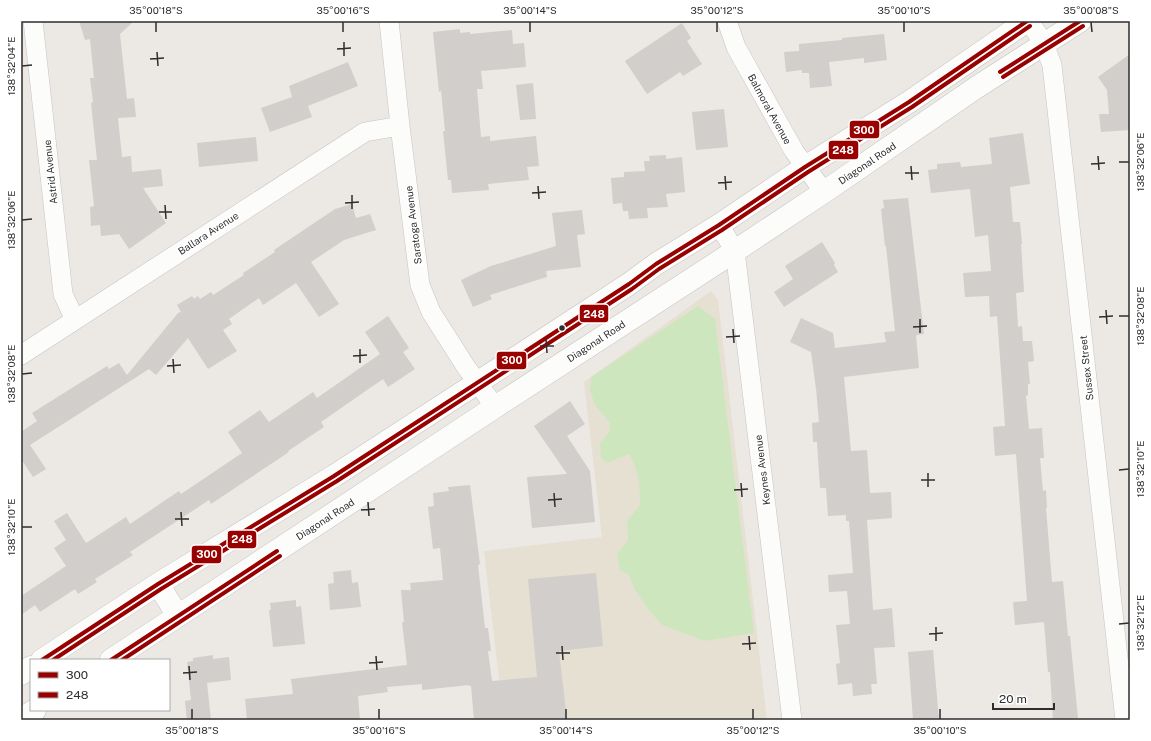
<svg xmlns="http://www.w3.org/2000/svg" width="1151" height="741" font-family="'Public Sans',sans-serif">
  <style>
    .education { fill: #e6e0d3 }
    .green { fill: #cee6be }
    .building { fill: #d1cecb }
    .lines { fill: none; stroke-linecap: round; stroke-linejoin: round }
    .minor-casing { stroke: #c5c4c5; stroke-width: 20 }
    .secondary-casing { stroke: #c5c4c5; stroke-width: 23 }
    .minor { stroke: #fcfcfb; stroke-width: 19 }
    .secondary { stroke: #fcfcfb; stroke-width: 22 }
    .bus-1-casing { stroke: #fff; stroke-width: 7 }
    .bus-2-casing { stroke: #fff; stroke-width: 7 }
    .bus-1 { stroke: #900; stroke-width: 4 }
    .bus-2 { stroke: #900; stroke-width: 4 }
    .ticks { fill: none; stroke: #2e2e2e; stroke-width: 1.5 }
    .bus-dot { fill: #2e2e2e; stroke: #fff; stroke-width: 1.5 }
    .labels { text-anchor: middle; stroke-width: 4; stroke-linejoin: round; paint-order: stroke }
    .street-label { font-size: 10px; fill: #2e2e2e; stroke: #fff }
    .line-badge { stroke: #fff; stroke-width: 1.5 }
    .badge-label { font-size: 11px; text-anchor: middle; font-weight: bold; fill: #fff }
    .neatline { fill: none; stroke: #2e2e2e; stroke-width: 1.5 }
    .ticks-label { font-size: 10px; text-anchor: middle; fill: #2e2e2e }
  </style>
  <rect width="100%" height="100%" fill="#ece8e4"/>
  <path class="education" d="M711,291L718,300L767,720H504L484,551L602,537L584,382Z"/>
  <path class="green" d="M698,306L715,319L754,633L704,641L662,625L648,609L634,588L629,575L620,570L617,554L628,540L627,521L640,505C640,486 639,471 629,454L607,463L601,458L600,443L609,432L610,423L595,405L590,390L591,377Z"/>
  <path class="building" d="M79,21H134L120,34L127,99L134,98L136,117L118,118L122,157L131,156L132,172L161,169L163,186L143,188L166,223L129,249L119,234L101,236L100,225L91,226L90,207L94,206L89,160H97L91,103L93,102L90,78H94L90,39L85,40Z
    M682,23L691,38L687,41L702,64L683,76L680,72L647,94L625,61Z
    M460,29V33L470,32V34L512,30L513,44L524,43L526,67L481,71L483,89H477L481,137L490,136V141L536,136L539,166L527,167L529,180L488,184L489,190L452,193L451,180H448L443,131H445L441,91L439,92L433,32Z
    M884,34L887,60L864,63V58L829,62L832,86L810,88L809,73H802V70L786,72L784,52L799,51V44L842,40V38Z
    M1130,54V130L1101,132L1099,114H1109L1107,90L1098,77Z
    M348,62L358,86L308,106L312,117L270,132L261,108L292,97L289,86Z
    M533,83L536,119L520,120L516,85Z
    M724,109L728,147L696,150L692,112Z
    M1023,133L1030,184L1010,187L1013,222H1020L1022,244H1021L1024,292L1016,293L1018,327L1022,326L1023,341H1032L1034,361L1028,362L1030,384H1028V395L1026,396L1029,429L1042,428L1044,458H1040L1043,491L1046,490L1047,508H1046L1052,582L1063,581L1068,636H1070L1078,718L1058,720H1053L1050,672H1048L1044,622L1015,625L1013,602L1027,601L1016,454L995,456L993,427L1005,426L997,316L990,317L989,296L965,297L963,273L991,271L988,235L975,237L970,189L931,193L928,170L937,169V164L960,162L961,167L992,164L989,138Z
    M256,137L258,161L199,167L197,143Z
    M666,155V159L682,157L685,192L666,194L668,207L647,208L648,218L629,219L628,211H623L622,203L613,204L611,178L624,177V172L645,171L644,161H650L649,156Z
    M908,198L924,334L916,335L919,368L844,377L851,451L867,450L870,493L891,492L892,518L867,520L873,610L892,608L895,647L874,648L877,684H871L872,694L853,696L852,683L838,685L836,664L840,663L836,625L850,624L847,591L829,592L828,575L853,573L849,521H846V515L828,516L826,488H820L817,442H813L812,423L819,422L816,388V389L811,352L790,342L801,318L833,333L835,348L886,342L884,332L895,331L886,246H885L881,209L884,208L883,200Z
    M352,204L356,218L370,214L376,230L344,240L311,262L339,304L319,317L296,283L263,305L259,298L229,319L232,324L223,330L237,351L208,369L188,338L156,375L149,369L30,445L46,469L33,477L21,459V432L37,421L32,413L107,366L109,369L119,363L127,375L178,313L181,312L177,305L192,296L194,299L198,296L200,299L211,292L213,295L244,275L243,273L275,252L274,250L335,209Z
    M582,210L585,234L577,235L581,267L546,271L547,277L490,295L492,299L473,307L461,280L491,266L556,246L552,213Z
    M822,242L835,263L834,265L838,272L784,307L774,292L793,279L785,266Z
    M388,316L409,348L403,352L415,369L388,387L383,379L321,422L324,427L288,451L289,452L211,504L209,500L130,552L133,555L95,579L97,582L78,594L75,589L40,612L35,605L21,615V596L66,566L54,548L66,540L54,521L67,513L86,543L126,517L130,524L179,491L181,494L242,453L228,432L260,410L269,422L313,392L317,398L380,354L365,332Z
    M570,401L585,424L567,436L590,471L595,522L532,528L527,477L567,474L534,426Z
    M470,485L480,564L478,565L485,628H488L491,651H488L492,681L537,677L528,579L596,573L603,646L559,651L567,720H474L471,686H469V685L422,690V684L387,687L388,692L358,696L360,720H247L245,699L293,694L291,679L407,665L402,622H404L401,590H411L410,583L443,580L440,548L433,549L428,507L434,506L433,493L449,491L448,487Z
    M351,570L352,583L358,582L361,607L330,610L328,584L334,583L333,572Z
    M296,600V607L301,606L305,644L273,647L269,610H271L270,603Z
    M933,650L939,720H913L908,652Z
    M213,655V659L229,657L231,680L207,683L211,720H187L185,701L191,700L187,662L193,661V658Z"/>
  <g class="lines">
    <g class="minor-casing">
      <path id="minor" d="M33,21L63,294L75,320
        M389,21L400,126L420,285L431,312L466,367L495,407
        M727,21L736,47L794,151L824,192
        M1029,21L1044,44L1052,65L1125,720
        M719,225L735,251L792,720
        M21,355L365,132L400,126"/>
    </g>
    <g class="secondary-casing">
      <path id="secondary" d="M158,584L178,616
        M42,660L158,584L334,476L477,383L629,284L656,264L719,225L805,167L909,102L1027,21
        M111,660L495,407L735,251L824,192L977,87L1080,21
        M21,674L31,667
        M21,719L35,710"/>
    </g>
    <use href="#minor" class="minor"/>
    <use href="#secondary" class="secondary"/>
    <g class="bus-1-casing">
      <path id="bus-1" d="M1000,72L1080,21
        M42,660L158,584L334,476L629,284L656,264L719,225L805,167L909,102L1027,21
        M111,660L277,551"/>
    </g>
    <g class="bus-2-casing">
      <path id="bus-2" d="M1003,77L1083,26
        M53,660L161,589L337,481L632,289L659,269L722,230L808,172L912,107L1030,26
        M122,660L280,556"/>
    </g>
    <use href="#bus-1" class="bus-1"/>
    <use href="#bus-2" class="bus-2"/>
  </g>
  <path class="ticks" d="M156,22V32M343,22V32M530,22V32M717,22V32M904,22V32M1091,22L1092,32M344,42V56M337,49L351,48M157,52L158,66M150,59L164,58M22,66L32,65M1098,156L1099,170M1119,162H1129M1091,164L1105,163M911,166L912,180M905,173H919M725,176L726,190M718,183L732,182M538,186L539,199M532,193L546,192M352,195V209M345,203L359,202M165,205L166,219M159,212H172M22,220L32,219M1106,310L1107,324M1119,316H1129M1099,317L1113,316M920,319V333M913,327L927,326M733,329L734,343M726,337L740,336M546,339L547,353M540,346H554M360,349V363M353,356L367,355M173,359L174,373M167,366L181,365M22,374L32,373M1119,470L1129,469M928,473V487M921,480H935M741,483L742,497M734,490L748,489M554,493L555,507M548,500L562,499M368,502L369,516M361,510L375,509M181,512L182,526M175,519H189M22,527H32M1119,624L1129,623M936,627V641M929,634L943,633M749,636L750,650M742,644L756,643M562,646L563,660M556,653H570M376,656L377,670M369,663L383,662M189,666L190,680M183,673L197,672M192,709V719M379,709V719M566,709V719M753,709V719M940,709V719"/>
  <circle class="bus-dot" cx="562" cy="328" r="3.5"/>
  <g class="labels">
    <g class="street-label">
      <text transform="translate(770 109) rotate(61)" y="4">Balmoral Avenue</text>
      <text transform="translate(867 163) rotate(-34)" y="4">Diagonal Road</text>
      <text transform="translate(50 172) rotate(-96)" y="4">Astrid Avenue</text>
      <text transform="translate(413 225) rotate(-97)" y="4">Saratoga Avenue</text>
      <text transform="translate(208 233) rotate(-33)" y="4">Ballara Avenue</text>
      <text transform="translate(596 341) rotate(-33)" y="4">Diagonal Road</text>
      <text transform="translate(1086 368) rotate(-96)" y="4">Sussex Street</text>
      <text transform="translate(762 470) rotate(-97)" y="4">Keynes Avenue</text>
      <text transform="translate(325 519) rotate(-33)" y="4">Diagonal Road</text>
    </g>
  </g>
  <g class="line-badge">
    <rect x="849" y="120" width="31" height="19" rx="4" fill="#900"/>
    <rect x="828" y="140" width="31" height="20" rx="4" fill="#900"/>
    <rect x="579" y="304" width="30" height="19" rx="4" fill="#900"/>
    <rect x="496" y="351" width="31" height="19" rx="4" fill="#900"/>
    <rect x="227" y="530" width="30" height="19" rx="4" fill="#900"/>
    <rect x="191" y="545" width="31" height="19" rx="4" fill="#900"/>
  </g>
  <g class="badge-label">
    <text x="864" y="134">300</text>
    <text x="843" y="154">248</text>
    <text x="594" y="318">248</text>
    <text x="512" y="364">300</text>
    <text x="242" y="543">248</text>
    <text x="207" y="558">300</text>
  </g>
  <rect width="1151" height="741" fill="none" stroke="#ffffff" stroke-width="44"/>
  <rect x="30" y="659" width="140" height="52" fill="#ffffff" stroke="#ababab"/>
  <rect x="38" y="672" width="20" height="6" fill="#990000" stroke="#ababab"/>
  <text x="66" y="679" font-size="12" fill="#2e2e2e">300</text>
  <rect x="38" y="692" width="20" height="6" fill="#990000" stroke="#ababab"/>
  <text x="66" y="699" font-size="12" fill="#2e2e2e">248</text>
  <path d="M993 703v6h61v-6" fill="none" stroke="#2e2e2e" stroke-width="2"/>
  <text x="999" y="703" font-size="12" fill="#2e2e2e" stroke="#ffffff" stroke-width="3" paint-order="stroke">20 m</text>
  <rect x="22" y="22" width="1107" height="697" class="neatline"/>
  <g class="ticks-label">
    <text x="156" y="14">35°00'18"S</text>
    <text x="343" y="14">35°00'16"S</text>
    <text x="530" y="14">35°00'14"S</text>
    <text x="717" y="14">35°00'12"S</text>
    <text x="904" y="14">35°00'10"S</text>
    <text x="1091" y="14">35°00'08"S</text>
    <text transform="translate(11 66) rotate(-90)" y="4">138°32'04"E</text>
    <text transform="translate(1140 162) rotate(-90)" y="4">138°32'06"E</text>
    <text transform="translate(11 220) rotate(-90)" y="4">138°32'06"E</text>
    <text transform="translate(1140 316) rotate(-90)" y="4">138°32'08"E</text>
    <text transform="translate(11 374) rotate(-90)" y="4">138°32'08"E</text>
    <text transform="translate(1140 469) rotate(-90)" y="4">138°32'10"E</text>
    <text transform="translate(11 527) rotate(-90)" y="4">138°32'10"E</text>
    <text transform="translate(1140 623) rotate(-90)" y="4">138°32'12"E</text>
    <text x="192" y="734">35°00'18"S</text>
    <text x="379" y="734">35°00'16"S</text>
    <text x="566" y="734">35°00'14"S</text>
    <text x="753" y="734">35°00'12"S</text>
    <text x="940" y="734">35°00'10"S</text>
  </g>
</svg>
